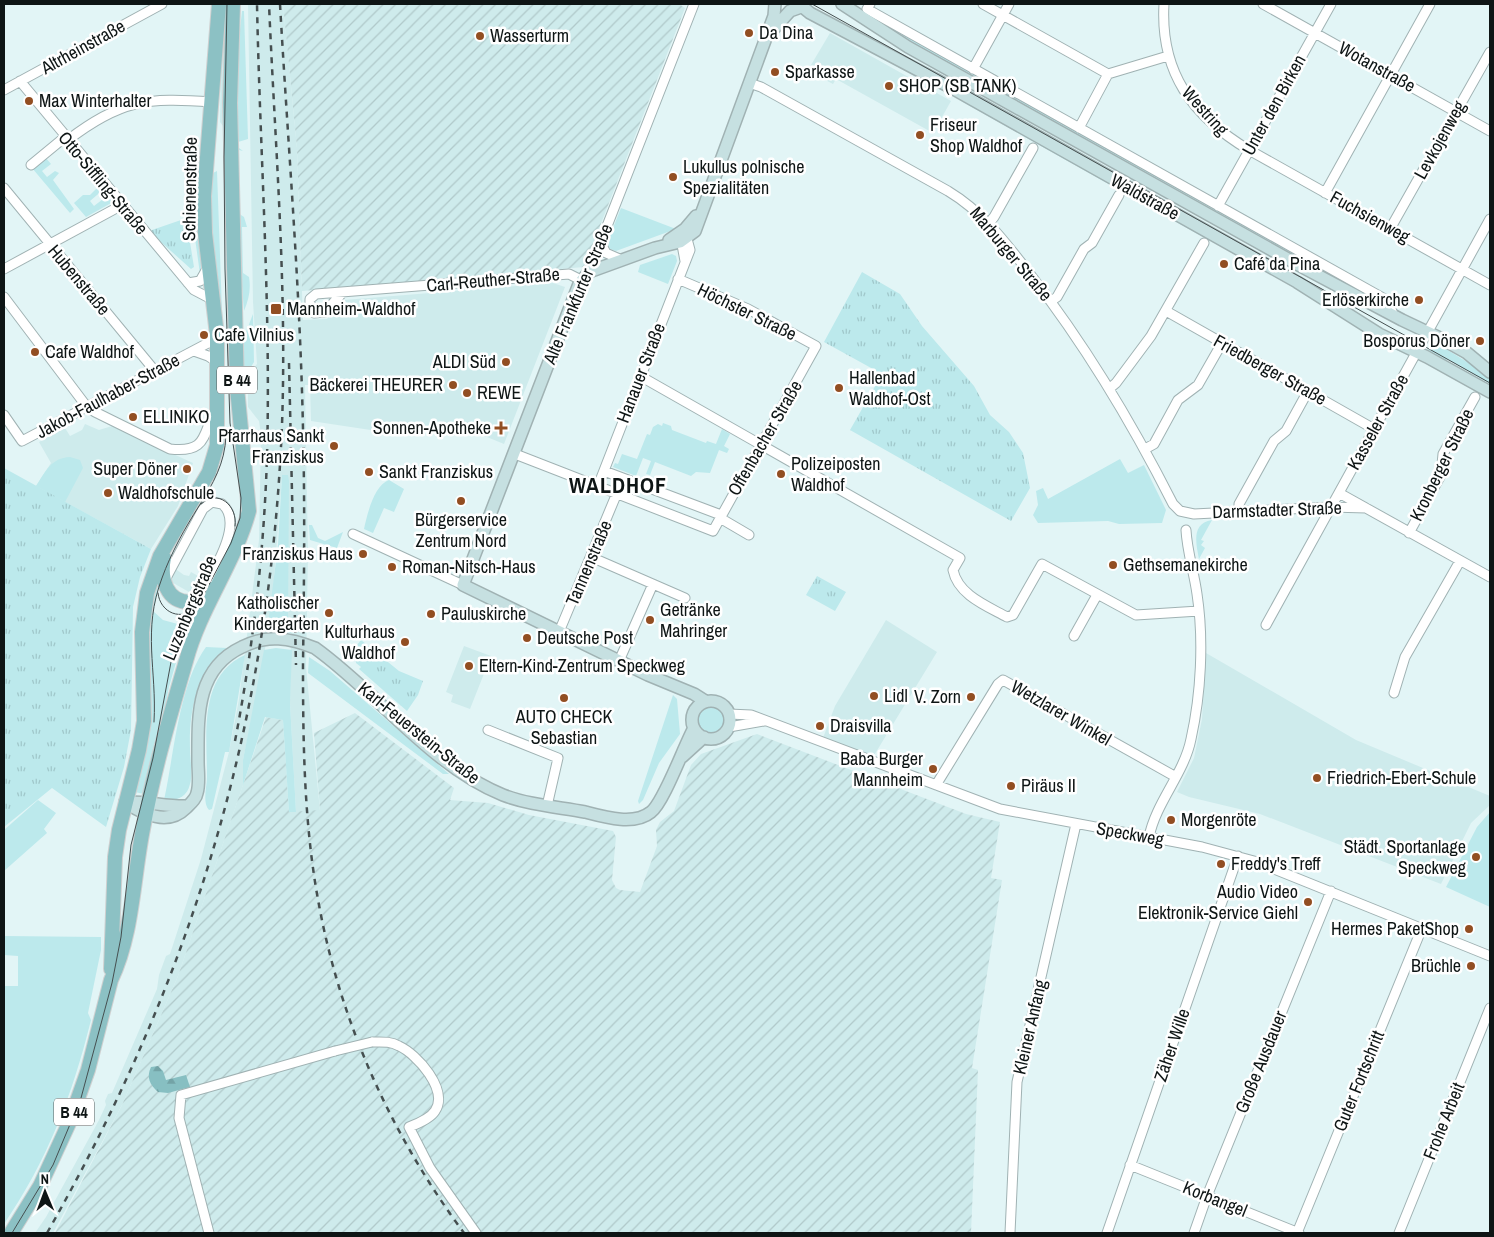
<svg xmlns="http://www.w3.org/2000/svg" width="1494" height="1237" font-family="'Archivo Narrow',sans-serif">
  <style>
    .built { fill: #ceebec }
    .industrial { fill: url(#industrial-furrows) }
    .green { fill: #bce9ec }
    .forest { fill: url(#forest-firs) }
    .park { fill: url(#park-tufts) }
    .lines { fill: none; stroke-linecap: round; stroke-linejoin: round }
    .street-casing { stroke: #a0b2b3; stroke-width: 11 }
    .secondary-casing { stroke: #a0b2b3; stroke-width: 14 }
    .primary-casing { stroke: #cfd0d0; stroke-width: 16 }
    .street { stroke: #fff; stroke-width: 9 }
    .secondary { stroke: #c6e0e1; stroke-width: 11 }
    .primary { stroke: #8cc1c4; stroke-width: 14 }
    .tram { stroke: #454f50; stroke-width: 1 }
    .rail { stroke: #454f50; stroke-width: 2.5; stroke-dasharray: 6 6; stroke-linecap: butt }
    .street-bridge-casing { stroke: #a0b2b3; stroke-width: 11; stroke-linecap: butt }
    .street-bridge { stroke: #fff; stroke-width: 9 }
    .poi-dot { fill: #924e22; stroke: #fff; stroke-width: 2 }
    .labels { text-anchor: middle; stroke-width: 5; stroke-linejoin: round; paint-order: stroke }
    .shield { fill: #fff; stroke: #565b5b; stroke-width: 1 }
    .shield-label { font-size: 16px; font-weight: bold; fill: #0e1515 }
    .poi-label { font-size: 18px; fill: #0e1515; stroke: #fff; text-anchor: start }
    .street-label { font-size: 18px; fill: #0e1515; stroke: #fff }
    .district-label { font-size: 22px; font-weight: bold; letter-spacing: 1px; fill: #0e1515; stroke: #fff }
  </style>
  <defs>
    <pattern id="industrial-furrows" width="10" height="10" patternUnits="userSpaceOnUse" patternTransform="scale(1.25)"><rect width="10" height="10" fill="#ceebec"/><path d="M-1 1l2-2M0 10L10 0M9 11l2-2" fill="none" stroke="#b0c9ca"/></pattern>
    <pattern id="forest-firs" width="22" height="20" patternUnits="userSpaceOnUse" patternTransform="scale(1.25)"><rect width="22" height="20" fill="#87bfc2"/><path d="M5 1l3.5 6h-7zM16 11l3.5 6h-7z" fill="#73a3a6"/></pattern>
    <pattern id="park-tufts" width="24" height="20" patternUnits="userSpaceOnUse" patternTransform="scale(1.25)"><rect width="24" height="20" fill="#bce9ec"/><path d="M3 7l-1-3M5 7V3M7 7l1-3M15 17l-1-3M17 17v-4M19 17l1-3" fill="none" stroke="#a0c7ca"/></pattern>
  </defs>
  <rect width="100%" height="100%" fill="#e2f5f6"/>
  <path class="built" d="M222,4H229L226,130L220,122Z
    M248,4H283L297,148L303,320L327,319L344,300L553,283L565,287L504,444L465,428L397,434L311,421L310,385H305L308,553L306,667L320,811L296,812L290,703L291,628L288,623L287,525L282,475L273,593L263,663L243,760V785L178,976L122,1105L53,1233H35L46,1217L99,1120L106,1105L105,1101L108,1094L112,1093L157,989L159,975L166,956L170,954L201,859L229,752L239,699L259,540L261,435L259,421L248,407V375L257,364L253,302Z
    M830,33L951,101L933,133L836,79L833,84L814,74L817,69L811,65Z
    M85,424L99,430L112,426L193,463L178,506L151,549L36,486L51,463L39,442L65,428L70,436L82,430Z
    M174,568L184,575L189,576L191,572L200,577L203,573L208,576L196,596L168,580Z
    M886,620L937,652L873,757L823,738L835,706Z
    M464,646L491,656L470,709L451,702L453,695L446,692Z
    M1206,653L1356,740L1490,796V805L1471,823L1441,884L1260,814L1189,797L1177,792L1194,758L1202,719Z"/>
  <path class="industrial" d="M283,4H679L685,8L584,267L302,291L297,148Z
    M355,713L454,788L450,800L488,803L529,815L613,831L616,837L612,880L616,888L620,890L640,892L657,846L656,830L660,822L674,811L691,765L701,754L757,734L966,814L1000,822L991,878L1002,880L972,1068L978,1070L971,1233H55L122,1105L178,976L266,717L283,720L289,812L320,810L314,733Z"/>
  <path class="green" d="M242,11H244L248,139L238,142L239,148L243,151L235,149V75Z
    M867,13L1379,299L1389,308L1306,265L908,42Z
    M961,101L970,103L1212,238L1210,241Z
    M45,157L51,164L42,171L47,177L55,171L59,173L53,180L74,209L70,213L32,168Z
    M217,171L223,339L209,231L211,174Z
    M98,187L104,189L90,201L94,206L107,196L113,202L86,217L74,203L83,195H90Z
    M194,206L199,209L202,266L200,274L194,231L187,217L190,207Z
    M621,208L676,229L616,251L610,249L607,243Z
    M238,213L244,217L247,227H242L243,273L249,277C251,289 249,299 244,311L241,274L239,269Z
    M672,254L676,256L677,261L668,284L638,272L640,265Z
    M253,314L254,362L243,380L240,346L247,340L246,332Z
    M1436,343L1490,376V384L1447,359L1446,361L1429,353L1427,351L1432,344Z
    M663,423L671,426L672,430L706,443L707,441L716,444L722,429L730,434L724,446L729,449L727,453L719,450L710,473L696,472L691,476L655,462L650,475L646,474L651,461L643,458L636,476L613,467L615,463L618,464L622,454L637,459L647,434L650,435L653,427L658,424L662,426Z
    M70,457L80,460L83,468L65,502L36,486C46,471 51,458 70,457Z
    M1120,459L1128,473L1144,465L1166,510L1162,523L1119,524L1108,521L1038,523L1033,515L1038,505L1036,491L1043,488L1048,499Z
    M282,475H288L289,481L288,623L292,633L267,632L278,545Z
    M389,480L404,489L394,512L384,508L373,533L364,529C367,515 374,485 389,480Z
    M1212,520L1201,540L1204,541L1201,545L1205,548L1199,559C1196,544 1191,523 1212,520Z
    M309,525H312L318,538L325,541L343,532L337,548L310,540Z
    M158,571L160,582L153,611L163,620L185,626L175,645L180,648L169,687L148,795L135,792L147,749L151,722L147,652L148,617Z
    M206,647L227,648C196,673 189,711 190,749C190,760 193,774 190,784C187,798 176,801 164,800C174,755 179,684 206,647Z
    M276,648L292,650L290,703L296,812H289L283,720L265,717L243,785V760L264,650Z
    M245,655L229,752H225L212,809L209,810C202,802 207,787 207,777C207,735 198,676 245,655Z
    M309,657L330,671L449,774H443L308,673Z
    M673,695L677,699L680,734L659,763L643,800L639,804L638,801Z
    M698 720a13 13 0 1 1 26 0a13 13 0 1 1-26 0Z
    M38,800L56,813L44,829L47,833L4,871V830Z
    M1490,812V907L1446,887L1477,827Z
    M4,936L101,937V950L88,1013L91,1020C72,1096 48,1159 4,1224V986H18V956L4,955Z"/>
  <path class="forest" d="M158,1066L163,1071L166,1080L186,1075L190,1087L168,1093L158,1092C150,1085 146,1077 151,1067Z"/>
  <path class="park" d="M181,220L187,224L194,267L191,269L152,234V230Z
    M862,272L900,294L922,326L974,386L990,415L1009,432L1023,453L1030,488L1011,521L850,430L882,374L824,342Z
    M4,468L151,549L140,577L133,607L131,730L124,767L106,827L52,788L4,827Z
    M817,576L846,592L835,611L806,595Z
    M361,640L399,671L423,681L418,695L407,711L359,669L361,667L356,663L355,653L352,651Z"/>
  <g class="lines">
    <g class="street-casing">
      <path id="street" d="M870,4L867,9L1383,298L1388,303L1394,316
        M983,4L1108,74
        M1164,4C1160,72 1192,116 1249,150L1490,285
        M1263,4L1490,131
        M973,69L1009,4
        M20,81L194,290L215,301
        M749,83L761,87L948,191C983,212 1006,243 1030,274C1086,346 1132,423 1173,504L1180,511L1194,514L1331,507L1366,508
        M4,90L162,4
        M1079,128L1108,74L1168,56
        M68,140C120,100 147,97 212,102
        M31,165L65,137
        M4,188L155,371
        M1325,193L1430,4
        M1218,206L1331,4
        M989,223L994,217L1033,148
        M1390,229L1490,52
        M600,242L606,253L622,260
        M4,269L122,205
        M589,272L694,4
        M188,283L200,281L208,267
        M343,292L325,312L314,313L310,308V299L316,294L569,274L581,280
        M4,297L87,407L95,412L170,449C207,453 202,436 215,410
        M1051,301L1057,297L1084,249L1092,243L1119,195
        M1166,311L1374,429
        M194,351L208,356L217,362
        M640,376L960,558L953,570C958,595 987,606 1007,617L1013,615L1042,564L1136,615L1199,611
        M1110,388L1116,383L1151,336L1204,243
        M4,415L22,441L208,343L217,335
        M1145,449L1154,444L1178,400L1198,385L1222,343
        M515,454L713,531L816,346L748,309L678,279
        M604,471L721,515
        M598,486L690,250L687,239L680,234L685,261
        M1339,493L1490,577
        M1239,512V504L1274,441L1286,431L1308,391
        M720,518L749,535
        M1409,533L1441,475L1443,454L1475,397
        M353,534L463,585
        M591,557L685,598
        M165,580L203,509L212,502L222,504C246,523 210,576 200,596
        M1266,625L1490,219
        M559,632L617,493
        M1074,636L1097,595
        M619,661L653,584
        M1394,693L1405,657L1460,561
        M729,714L751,715L1000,809L1202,847L1254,861L1490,956
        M729,727L764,721
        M488,730L558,758L547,806
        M936,785L998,684L1003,680L1176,777
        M1149,837C1156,802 1184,774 1191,739C1201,694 1204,640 1197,594C1194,572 1187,551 1186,530
        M372,1042C382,1042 390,1041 399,1046C417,1054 449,1090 435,1111C430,1119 417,1124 409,1127L430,1168L476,1233
        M1130,1165L1299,1233
        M209,1233L179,1118L181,1095L335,1051
        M1010,1233L1017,1082L1076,824
        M1107,1233L1238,856
        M1194,1233L1207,1196L1331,891
        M1297,1233L1422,928
        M1399,1233L1490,1008"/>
    </g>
    <g class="secondary-casing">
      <path id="secondary" d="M799,4L810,13L950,87L1297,282L1379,334L1427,357L1490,392
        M842,4L908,47L1304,268L1402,320L1442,339L1467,353L1490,372
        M770,33L790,11L801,7
        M669,240L685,229L696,216
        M692 720a19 19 0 1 1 38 0a19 19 0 1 1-38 0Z
        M705,701L694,694L648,675L463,585L579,284L589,272L655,248L680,242L695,231L774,16L775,4
        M682,757L704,737
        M125,802C144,815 168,826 186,808C191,803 196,799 197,793C200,783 198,772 198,762C198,718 195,669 242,647C267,634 290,638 315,648C378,693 431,766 503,795C529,805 558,807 585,812C604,817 634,826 651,812C664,802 684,746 694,728
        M125,802C147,801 167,807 188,806"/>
    </g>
    <g class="primary-casing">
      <path id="primary" d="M164,558C160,578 166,603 191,602L215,588
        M111,969L115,857L119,830L139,750L144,721L142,632L147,593L160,556L209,472L217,445V335L205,233L204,196L219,4
        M11,1233L40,1186L70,1121L88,1070L111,980C133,934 133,879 143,829C153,773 170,716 186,661C200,608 235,563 249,511L237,388L230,103L233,4"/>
    </g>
    <use href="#street" class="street"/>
    <use href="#secondary" class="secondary"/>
    <use href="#primary" class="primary"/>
    <path class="tram" d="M812,4L1490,383
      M201,504C218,488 238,506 235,526
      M158,593C160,613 182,622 196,607
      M154,722C157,669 142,631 162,578C171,553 185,528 199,506C213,484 225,463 226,436
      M12,1233L53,1165L81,1098L112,983L121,937L131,845L153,758L171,662L185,630L231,543L240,518L241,498L230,423L225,269L224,157L227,4"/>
    <path class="rail" d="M280,4C288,145 300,287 303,429C305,507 304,586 303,664C303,744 304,826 319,905C341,1024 392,1136 464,1233
      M289,363L296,665
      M235,741C253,648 264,552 267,457C271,306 260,154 257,4
      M47,1233C193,977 270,721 282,425C287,285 275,144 269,4"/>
    <g class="street-bridge-casing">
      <path id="street-bridge" d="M335,1051L372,1042"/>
    </g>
    <use href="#street-bridge" class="street-bridge"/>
  </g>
  <g class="poi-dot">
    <circle cx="749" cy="33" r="5"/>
    <circle cx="480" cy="36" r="5"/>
    <circle cx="775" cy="72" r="5"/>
    <circle cx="889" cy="86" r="5"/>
    <circle cx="29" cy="101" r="5"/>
    <circle cx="920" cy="135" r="5"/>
    <circle cx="673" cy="177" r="5"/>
    <circle cx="1224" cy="264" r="5"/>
    <circle cx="1419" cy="300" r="5"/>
    <rect x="270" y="303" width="12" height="12" rx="2.5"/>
    <circle cx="204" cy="335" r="5"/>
    <circle cx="1480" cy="341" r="5"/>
    <circle cx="35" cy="352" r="5"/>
    <circle cx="506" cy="362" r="5"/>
    <circle cx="453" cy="385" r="5"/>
    <circle cx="839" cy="388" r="5"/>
    <circle cx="467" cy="393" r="5"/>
    <circle cx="133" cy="417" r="5"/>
    <path d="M498.5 420.5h5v5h5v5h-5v5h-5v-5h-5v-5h5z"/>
    <circle cx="334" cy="446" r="5"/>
    <circle cx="187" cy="469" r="5"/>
    <circle cx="369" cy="472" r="5"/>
    <circle cx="781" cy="474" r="5"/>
    <circle cx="108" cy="493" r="5"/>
    <circle cx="461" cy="501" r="5"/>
    <circle cx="363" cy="554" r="5"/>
    <circle cx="1113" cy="565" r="5"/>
    <circle cx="392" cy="567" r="5"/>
    <circle cx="329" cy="613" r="5"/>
    <circle cx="431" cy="614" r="5"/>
    <circle cx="650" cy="620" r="5"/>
    <circle cx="527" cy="638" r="5"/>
    <circle cx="405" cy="642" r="5"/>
    <circle cx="469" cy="666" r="5"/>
    <circle cx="874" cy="696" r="5"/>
    <circle cx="971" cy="697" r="5"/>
    <circle cx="564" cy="698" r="5"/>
    <circle cx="820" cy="726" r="5"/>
    <circle cx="933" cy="769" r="5"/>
    <circle cx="1317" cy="778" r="5"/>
    <circle cx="1011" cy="786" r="5"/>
    <circle cx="1171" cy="820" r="5"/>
    <circle cx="1476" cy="857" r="5"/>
    <circle cx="1221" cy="864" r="5"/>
    <circle cx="1308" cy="902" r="5"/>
    <circle cx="1469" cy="929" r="5"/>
    <circle cx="1471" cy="966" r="5"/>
  </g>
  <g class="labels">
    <g class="shield">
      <rect x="217" y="366.5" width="40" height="27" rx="4"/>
      <rect x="54" y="1098.5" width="40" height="27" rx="4"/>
    </g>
    <g class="shield-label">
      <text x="237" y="386">B 44</text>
      <text x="74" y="1118">B 44</text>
    </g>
    <g class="poi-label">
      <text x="759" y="39">Da Dina</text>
      <text x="490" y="42">Wasserturm</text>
      <text x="785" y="78">Sparkasse</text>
      <text x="899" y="92">SHOP (SB TANK)</text>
      <text x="39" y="107">Max Winterhalter</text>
      <text x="930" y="131">Friseur<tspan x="930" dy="21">Shop Waldhof</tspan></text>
      <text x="683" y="173">Lukullus polnische<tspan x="683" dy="21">Spezialitäten</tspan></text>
      <text x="1234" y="270">Café da Pina</text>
      <text x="1409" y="306" text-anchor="end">Erlöserkirche</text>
      <text x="287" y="315">Mannheim-Waldhof</text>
      <text x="214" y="341">Cafe Vilnius</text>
      <text x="1470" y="347" text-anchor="end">Bosporus Döner</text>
      <text x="45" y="358">Cafe Waldhof</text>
      <text x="496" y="368" text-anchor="end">ALDI Süd</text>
      <text x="849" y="384">Hallenbad<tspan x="849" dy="21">Waldhof-Ost</tspan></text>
      <text x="443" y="391" text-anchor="end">Bäckerei THEURER</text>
      <text x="477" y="399">REWE</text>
      <text x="143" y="423">ELLINIKO</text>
      <text x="491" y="434" text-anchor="end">Sonnen-Apotheke</text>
      <text x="324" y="442" text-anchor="end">Pfarrhaus Sankt<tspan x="324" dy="21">Franziskus</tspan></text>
      <text x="791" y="470">Polizeiposten<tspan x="791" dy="21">Waldhof</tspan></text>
      <text x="177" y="475" text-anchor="end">Super Döner</text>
      <text x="379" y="478">Sankt Franziskus</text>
      <text x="118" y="499">Waldhofschule</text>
      <text x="461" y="526" text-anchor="middle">Bürgerservice<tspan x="461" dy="21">Zentrum Nord</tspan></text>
      <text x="353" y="560" text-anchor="end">Franziskus Haus</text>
      <text x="1123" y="571">Gethsemanekirche</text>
      <text x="402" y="573">Roman-Nitsch-Haus</text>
      <text x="319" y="609" text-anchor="end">Katholischer<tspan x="319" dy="21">Kindergarten</tspan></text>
      <text x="660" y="616">Getränke<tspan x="660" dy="21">Mahringer</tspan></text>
      <text x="441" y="620">Pauluskirche</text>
      <text x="395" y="638" text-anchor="end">Kulturhaus<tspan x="395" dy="21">Waldhof</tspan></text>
      <text x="537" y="644">Deutsche Post</text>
      <text x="479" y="672">Eltern-Kind-Zentrum Speckweg</text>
      <text x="884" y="702">Lidl</text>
      <text x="961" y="703" text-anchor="end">V. Zorn</text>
      <text x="564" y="723" text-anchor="middle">AUTO CHECK<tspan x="564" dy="21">Sebastian</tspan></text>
      <text x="830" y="732">Draisvilla</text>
      <text x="923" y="765" text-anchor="end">Baba Burger<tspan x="923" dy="21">Mannheim</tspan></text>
      <text x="1327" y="784">Friedrich-Ebert-Schule</text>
      <text x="1021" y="792">Piräus II</text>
      <text x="1181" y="826">Morgenröte</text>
      <text x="1466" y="853" text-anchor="end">Städt. Sportanlage<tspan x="1466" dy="21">Speckweg</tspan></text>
      <text x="1231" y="870">Freddy's Treff</text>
      <text x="1298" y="898" text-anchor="end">Audio Video<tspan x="1298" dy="21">Elektronik-Service Giehl</tspan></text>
      <text x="1459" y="935" text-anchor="end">Hermes PaketShop</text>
      <text x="1461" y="972" text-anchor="end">Brüchle</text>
    </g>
    <g class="street-label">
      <text transform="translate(83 47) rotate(-29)" y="6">Altrheinstraße</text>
      <text transform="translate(1377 67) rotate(29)" y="6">Wotanstraße</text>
      <text transform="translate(1274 105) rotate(-61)" y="6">Unter den Birken</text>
      <text transform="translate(1205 111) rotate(48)" y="6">Westring</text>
      <text transform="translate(1440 140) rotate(-61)" y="6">Levkojenweg</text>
      <text transform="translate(103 183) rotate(50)" y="6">Otto-Siffling-Straße</text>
      <text transform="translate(190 189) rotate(-89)" y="6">Schienenstraße</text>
      <text transform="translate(1145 197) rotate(29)" y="6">Waldstraße</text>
      <text transform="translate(1370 217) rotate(29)" y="6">Fuchsienweg</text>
      <text transform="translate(1011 254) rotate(50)" y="6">Marburger Straße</text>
      <text transform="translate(79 280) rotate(50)" y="6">Hubenstraße</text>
      <text transform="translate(493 280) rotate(-5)" y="6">Carl-Reuther-Straße</text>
      <text transform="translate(578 294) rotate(-67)" y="6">Alte Frankfurter Straße</text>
      <text transform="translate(747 312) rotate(26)" y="6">Höchster Straße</text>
      <text transform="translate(1270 370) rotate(29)" y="6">Friedberger Straße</text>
      <text transform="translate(641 373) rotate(-69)" y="6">Hanauer Straße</text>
      <text transform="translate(108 396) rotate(-28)" y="6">Jakob-Faulhaber-Straße</text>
      <text transform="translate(1378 422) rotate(-61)" y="6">Kasseler Straße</text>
      <text transform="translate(765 438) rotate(-60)" y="6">Offenbacher Straße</text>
      <text transform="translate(1442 465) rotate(-64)" y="6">Kronberger Straße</text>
      <text transform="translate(1277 510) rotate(-2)" y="6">Darmstadter Straße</text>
      <text transform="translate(589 563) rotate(-67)" y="6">Tannenstraße</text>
      <text transform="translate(190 608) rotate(-67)" y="6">Luzenbergstraße</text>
      <text transform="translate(1061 713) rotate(30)" y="6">Wetzlarer Winkel</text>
      <text transform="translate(419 733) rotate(39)" y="6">Karl-Feuerstein-Straße</text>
      <text transform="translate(1130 834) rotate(10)" y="6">Speckweg</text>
      <text transform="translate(1030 1027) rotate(-77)" y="6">Kleiner Anfang</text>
      <text transform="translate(1172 1045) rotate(-71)" y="6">Zäher Wille</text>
      <text transform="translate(1261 1062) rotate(-68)" y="6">Große Ausdauer</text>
      <text transform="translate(1359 1081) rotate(-68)" y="6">Guter Fortschritt</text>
      <text transform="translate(1444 1121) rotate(-68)" y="6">Frohe Arbeit</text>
      <text transform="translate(1215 1199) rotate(22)" y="6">Korbangel</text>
    </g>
    <g class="district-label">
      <text x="618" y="493">WALDHOF</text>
    </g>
  </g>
  <rect width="1494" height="1237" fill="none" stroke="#0e1515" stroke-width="10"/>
  <g transform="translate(45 1192) rotate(359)" stroke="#ffffff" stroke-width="4" paint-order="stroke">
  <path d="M0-4L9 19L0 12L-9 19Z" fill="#0e1515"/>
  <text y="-8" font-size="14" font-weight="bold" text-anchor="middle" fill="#0e1515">N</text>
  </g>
</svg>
